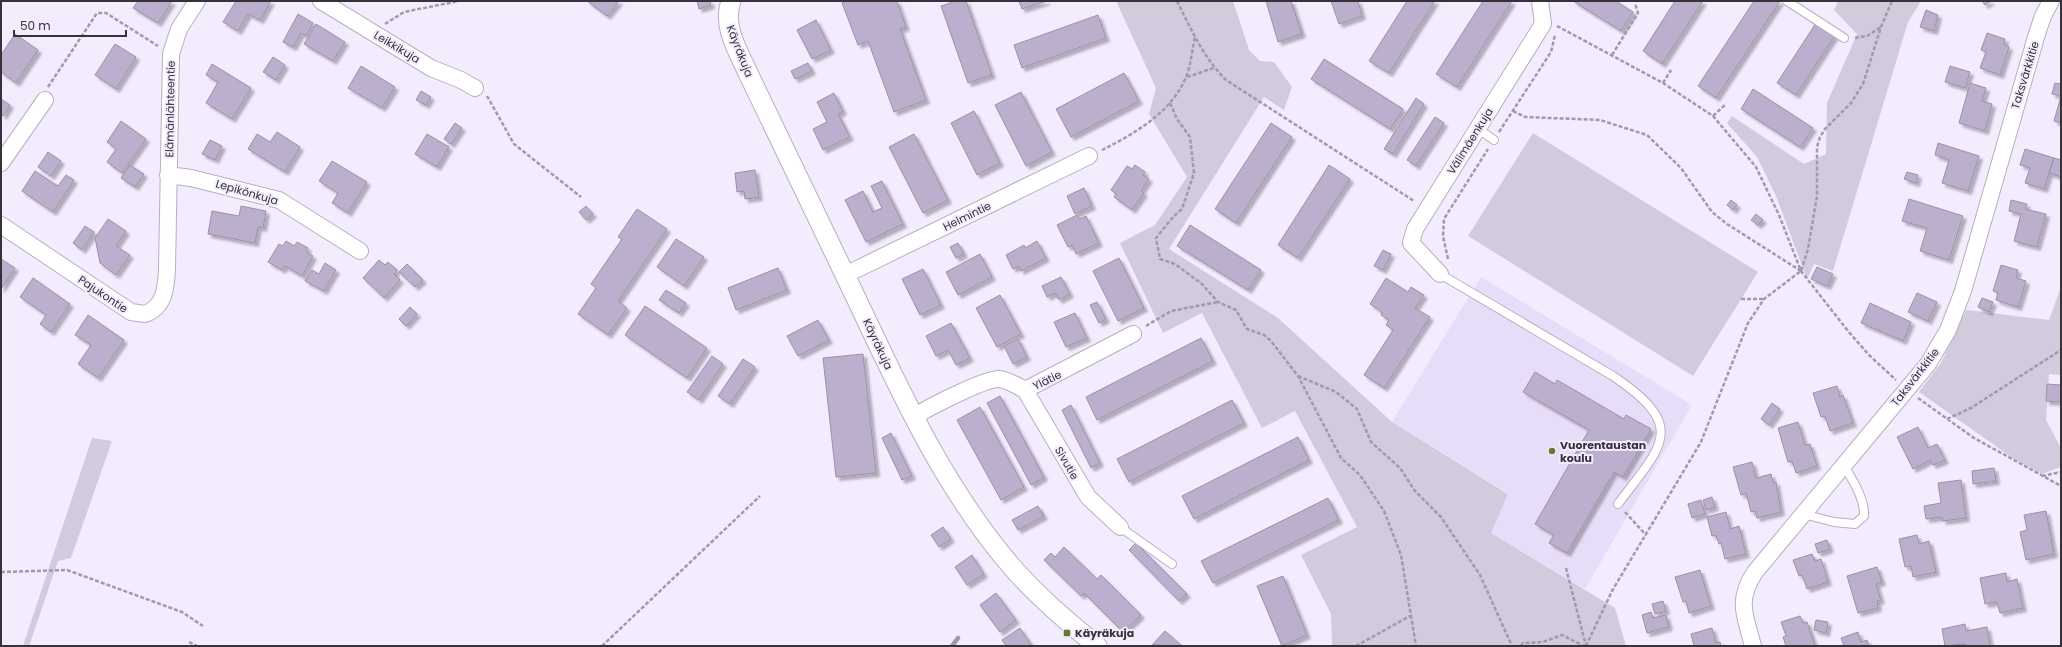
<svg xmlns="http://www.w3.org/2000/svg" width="2062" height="647" font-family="Poppins,sans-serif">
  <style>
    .built { fill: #e8ddf8 }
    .green { fill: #d2cadd }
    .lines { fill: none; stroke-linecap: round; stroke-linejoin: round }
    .stream { stroke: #a195b2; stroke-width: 4.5 }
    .building { fill: #bcafcd; stroke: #9a92a4; filter: url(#shadow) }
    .service-casing { stroke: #b7afc1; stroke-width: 10 }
    .minor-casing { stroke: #b7afc1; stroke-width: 18 }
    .tertiary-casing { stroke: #b7afc1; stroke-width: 21 }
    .path { stroke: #a19ba9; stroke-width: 2.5; stroke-dasharray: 4 2; stroke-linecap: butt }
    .service { stroke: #fff; stroke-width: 8 }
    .minor { stroke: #fff; stroke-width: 16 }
    .tertiary { stroke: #fff; stroke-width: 19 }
    .poi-dot { fill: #627b2d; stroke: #f3ebfe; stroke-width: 1.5 }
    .labels { text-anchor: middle; stroke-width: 4; stroke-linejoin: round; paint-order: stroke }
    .street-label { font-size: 11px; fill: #35323a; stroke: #f3ebfe }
    .poi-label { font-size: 11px; font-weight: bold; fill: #35323a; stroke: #f3ebfe; text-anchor: start }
  </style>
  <defs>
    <filter id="shadow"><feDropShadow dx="3.5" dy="3.5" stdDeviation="1" flood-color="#0004"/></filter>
  </defs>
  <rect width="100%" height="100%" fill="#f3ebfe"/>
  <path class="built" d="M1481,277L1692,405L1585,589L1491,533L1508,493L1392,422Z"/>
  <path class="green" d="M1116,1H1233L1249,50L1260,61L1274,62L1292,87L1284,110L1264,97L1169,249L1278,318L1392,422L1508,494L1491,533L1615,608L1626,646H1332L1331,614L1301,555L1357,527L1295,411L1262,428L1202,313L1163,333L1120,243L1155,225L1187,177L1149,114L1156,88Z
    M1838,1H1921L1908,22L1833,271L1814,264L1807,279L1776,196L1757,157L1727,123L1732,116L1804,164L1826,154L1827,103L1857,34L1834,10Z
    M1533,133L1758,272L1693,376L1468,236Z
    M2061,287V375L2049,374L2046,420L2061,448V467L2042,474L2014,459L1919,392L1941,363L1966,310L2049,320Z
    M92,438L112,441L71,558L58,561L29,646H23Z"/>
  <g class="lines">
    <path class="stream" d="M952,646L958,638"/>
  </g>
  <path class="building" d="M138,1H172L158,23L133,8Z
    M236,1H271L260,20L248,14L238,31L223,22Z
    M587,1H619L607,16Z
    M697,1H710L711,5L699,9Z
    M847,1H897L906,27L900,29L926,100L894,112L868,41L858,45L842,3Z
    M956,1H966L992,75L968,83L941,6Z
    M1019,1H1047L1022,9Z
    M1266,1H1291L1302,34L1278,42Z
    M1331,1H1358L1362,16L1339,24Z
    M1407,1H1435L1389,73L1369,61Z
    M1483,1H1512L1457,87L1436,74Z
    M1573,1H1616L1633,12L1621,31Z
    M1675,1H1703L1662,64L1643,51Z
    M1754,1H1780L1716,98L1698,86Z
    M1982,1H1991L1985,5Z
    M1926,10L1938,15L1934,31L1920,27Z
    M298,14L313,23L306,36L301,33L293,47L283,42Z
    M1098,15L1106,38L1022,68L1014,45Z
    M816,20L831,50L812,59L797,30Z
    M1816,23L1835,35L1796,95L1777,83Z
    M316,24L345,42L333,61L304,44Z
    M1987,33L2005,39L2004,45L2009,47L2000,75L1980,68L1986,52L1981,50Z
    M15,34L38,50L16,83L1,72V55Z
    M115,44L136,57L116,89L95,75Z
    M273,57L285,65L276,80L263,72Z
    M1324,59L1403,109L1390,129L1311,79Z
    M808,63L812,71L795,79L791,71Z
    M212,64L251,88L232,119L206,103L218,82L206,75Z
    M361,66L395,87L382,108L348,88Z
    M1950,66L1970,72L1965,88L1945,82Z
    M1124,73L1139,101L1071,137L1056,109Z
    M1970,83L1986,88L1982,101L1992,104L1985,131L1959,123Z
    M2055,83L2061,84V123L2054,121L2061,96L2052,94Z
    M1753,89L1813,128L1800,147L1741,109Z
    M421,91L431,97L426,105L416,100Z
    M1021,92L1052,152L1026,166L995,105Z
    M834,93L843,111L838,114L850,137L823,150L813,129L827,122L817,102Z
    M1416,98L1424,104L1393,154L1384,149Z
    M1,99L10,105L3,116L1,114Z
    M974,111L1000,163L977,175L951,123Z
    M1435,117L1444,123L1416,166L1407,160Z
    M121,121L146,139L122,173L107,162L116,149L107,142Z
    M455,123L462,128L451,144L444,139Z
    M1271,123L1292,137L1236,223L1215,209Z
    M277,132L300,147L285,172L248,149L257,134L270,142Z
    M427,134L449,147L437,167L415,154Z
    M914,134L948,200L923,213L889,147Z
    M210,140L222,146L215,160L202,154Z
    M1938,143L1979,156L1968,191L1942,183L1949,160L1935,155Z
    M2025,149L2054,158L2044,189L2025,183L2030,168L2020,165Z
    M48,152L61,161L51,176L38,167Z
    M2054,158L2061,160V177L2049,173Z
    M332,161L367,182L348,213L332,203L338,193L319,181Z
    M130,165L144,174L135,187L121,178Z
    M1135,165L1145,172L1143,175L1149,179L1141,191L1144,193L1132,210L1114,197L1116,194L1111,190L1127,166L1132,169Z
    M1329,165L1350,179L1298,258L1278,245Z
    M755,170L759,197L745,199L744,191L737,192L735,173Z
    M35,171L58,186L66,175L74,180L53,212L22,191Z
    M1907,172L1918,175L1916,183L1904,179Z
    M882,181L903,224L866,242L845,200L863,191L873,212L882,208L871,186Z
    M1084,188L1092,206L1075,214L1067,196Z
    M1909,199L1963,216L1949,260L1920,251L1927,228L1902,221Z
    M1731,200L1737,205L1733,210L1727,205Z
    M2011,200L2027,204L2025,209L2046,214L2037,247L2014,241L2021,214L2009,211Z
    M241,206L266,211L263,228L258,227L255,243L208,234L212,211L239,216Z
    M586,206L593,214L586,220L579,212Z
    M637,209L667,229L618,301L627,308L608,335L578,314L596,288L591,284L622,239L618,237Z
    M1756,214L1763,220L1758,225L1751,220Z
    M1077,215L1080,219L1086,216L1099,243L1076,254L1072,245L1068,247L1057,225Z
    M108,219L126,231L116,246L130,255L116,275L100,263L95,238Z
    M1190,225L1261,270L1248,290L1177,246Z
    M85,226L94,232L82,250L73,243Z
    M676,239L704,257L684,286L657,267Z
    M286,241L294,246L297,242L308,248L306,252L313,256L302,276L285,266L282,270L268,262L279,244L283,246Z
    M1037,241L1046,258L1021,271L1019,266L1013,269L1006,255L1024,245L1025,248Z
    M958,243L964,254L956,258L950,247Z
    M1383,250L1391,254L1383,270L1374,266Z
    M980,254L992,277L958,295L946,272Z
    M1119,258L1144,308L1118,321L1093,271Z
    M1,259L15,268L1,289Z
    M379,260L385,265L388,262L397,270L394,274L400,280L384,298L363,278Z
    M325,263L336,270L324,291L305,281L312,270L319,274Z
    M407,264L423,280L415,287L399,272Z
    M2001,265L2018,270L2016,278L2026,281L2018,307L1996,300L1998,293L1993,291Z
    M1817,267L1833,274L1827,286L1811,279Z
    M778,268L787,290L736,310L728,288Z
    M923,269L941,305L920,315L902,279Z
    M1061,277L1070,294L1059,300L1055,293L1047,297L1042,286Z
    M33,278L70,304L51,332L40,324L46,315L20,297Z
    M1386,278L1408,292L1411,287L1424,295L1415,308L1430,317L1384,388L1364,375L1393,330L1386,325L1389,320L1381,315L1382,312L1370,304Z
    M666,290L686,303L679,313L659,300Z
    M1917,293L1937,302L1928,321L1908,312Z
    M1000,295L1021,334L997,347L976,308Z
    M1982,298L1993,302L1989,312L1978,307Z
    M1097,302L1106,319L1099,323L1090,305Z
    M1870,303L1911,322L1903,341L1861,323Z
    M645,306L707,348L687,378L625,335Z
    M410,307L417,314L406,326L399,319Z
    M1075,313L1087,338L1066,347L1054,322Z
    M88,315L124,340L98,378L78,364L91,345L75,335Z
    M818,320L829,340L798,356L787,336Z
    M951,323L970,358L956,365L948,350L936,356L926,336Z
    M1201,338L1213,361L1097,420L1086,397Z
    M1018,339L1027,357L1013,364L1004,346Z
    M863,354L876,473L836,477L823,358Z
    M712,356L723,364L699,400L687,392Z
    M743,359L755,367L730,404L718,396Z
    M1535,372L1555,384L1557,380L1624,419L1626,415L1651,429L1623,477L1614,472L1567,553L1549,543L1554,535L1535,524L1589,430L1523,392Z
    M2047,384L2061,385V402L2046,401Z
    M1837,386L1840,397L1843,395L1853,423L1830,431L1825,416L1821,417L1813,393Z
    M1000,396L1044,477L1031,485L987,403Z
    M1232,400L1244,423L1129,482L1117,459Z
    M1772,403L1780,409L1769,425L1761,419Z
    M1071,405L1100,463L1091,468L1062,410Z
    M980,407L1024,487L1001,500L957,420Z
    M1798,422L1805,445L1810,444L1817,466L1796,473L1792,461L1788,462L1778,428Z
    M1918,427L1928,448L1937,444L1945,460L1933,465L1930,460L1913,469L1897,437Z
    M891,433L912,476L902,480L882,438Z
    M1298,437L1309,460L1194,519L1182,496Z
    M1752,462L1756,478L1771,474L1773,483L1776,482L1781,512L1757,518L1755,511L1751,512L1746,493L1741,495L1733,467Z
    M1994,468L1996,481L1973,484L1972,471Z
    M1961,480L1966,518L1943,521L1942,517L1926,519L1924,506L1941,503L1938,483Z
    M1712,497L1715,507L1706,510L1703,500Z
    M1328,498L1339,520L1213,583L1201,561Z
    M1701,500L1705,514L1692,518L1688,504Z
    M1038,506L1044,516L1018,530L1012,520Z
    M2046,511L2054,554L2026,560L2020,532L2027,530L2024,515Z
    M1726,512L1730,529L1739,526L1746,554L1725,559L1721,543L1719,544L1716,535L1712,536L1707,517Z
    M943,527L951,539L939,547L931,535Z
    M1917,535L1919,544L1929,541L1936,572L1913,577L1911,566L1905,567L1899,539Z
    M1827,540L1830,549L1818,553L1815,544Z
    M1136,543L1187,594L1179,601L1129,550Z
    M1064,547L1097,579L1101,575L1141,615L1123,632L1084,593L1081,596L1044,560L1051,553L1055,557Z
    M1812,554L1815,561L1821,559L1828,582L1807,589L1802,575L1799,576L1793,560Z
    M972,555L984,574L967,585L955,567Z
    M1877,567L1882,582L1876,584L1881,600L1877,601L1878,608L1858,613L1847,576Z
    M1700,570L1711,606L1689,613L1686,601L1683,602L1675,577Z
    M2006,573L2007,582L2017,579L2023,608L2000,613L1997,602L1985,604L1980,578Z
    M1283,576L1307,635L1282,646L1257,586Z
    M996,593L1016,620L1000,632L980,605Z
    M1663,601L1666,611L1655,614L1652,604Z
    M1651,612L1653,618L1666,615L1669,627L1647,633L1642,615Z
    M1800,616L1803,623L1807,622L1815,646H1786L1783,637L1786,636L1781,622Z
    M1816,620L1828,622L1826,633L1814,630Z
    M1965,624L1966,631L1987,627L1990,646H1966L1965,644L1945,646L1942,629Z
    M1020,628L1032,646H1006L1002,640Z
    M1712,628L1716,643L1720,642L1721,646H1694L1691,634Z
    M1165,631L1182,646L1152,645Z
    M1858,632L1861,642L1867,640L1869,646H1844L1841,638Z"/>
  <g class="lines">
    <g class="service-casing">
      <path id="service" d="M1787,1L1844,38
        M1477,128L1494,140
        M1440,274L1613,376C1688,427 1663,444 1618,504
        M1803,514L1834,522L1855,524L1864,516C1865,498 1852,480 1844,465
        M1120,527L1172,564"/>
    </g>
    <g class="minor-casing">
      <path id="minor" d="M321,1L431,68L461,80L475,88
        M1,163L45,100
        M168,175L191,178L279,200L360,251
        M1,225L131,312L145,314C165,307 166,287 167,269L171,54L179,29L197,1
        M1440,274L1411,243L1415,229L1543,24L1540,1
        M845,275L1089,156
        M1025,390L1088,497L1120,527
        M914,417C927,408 986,378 999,379C1009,380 1017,386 1025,390L1133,334
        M1753,646C1745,615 1736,601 1755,572L1928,364L1948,330L1963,291L2036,37L2043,16L2051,1"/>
    </g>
    <g class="tertiary-casing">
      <path id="tertiary" d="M731,1C722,26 738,51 748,73C784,149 821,224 857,300C901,393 944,488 1012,567C1037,596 1067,621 1097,646"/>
    </g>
    <path class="path" d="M1177,1C1191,29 1203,57 1226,80L1414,201
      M385,24L404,12L459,1
      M1557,26L1663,83L1713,116L1756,167L1779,215L1801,271L1848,331L1869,355L1896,380
      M1855,38L1867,36L1881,27
      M1612,55L1638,13L1635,3
      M1187,77L1214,68
      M1663,83L1671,70
      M48,87L97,13H106L158,46
      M487,96L514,144L581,197
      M1170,103L1177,119L1190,137L1194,173L1182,209L1173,217L1156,238L1160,259L1175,264L1202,284L1218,302L1236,310L1247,329L1264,335L1271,341L1298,376L1341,458L1360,475L1384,511L1401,555L1416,646
      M1513,111L1525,117L1600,120L1647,135L1681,168L1712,212L1727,224L1801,271
      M1713,116L1726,104
      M1499,132L1551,52L1555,35
      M1102,150C1134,134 1172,112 1186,77C1191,65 1192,50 1195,37
      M1448,259L1443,236L1444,219L1488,149
      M1741,299H1764
      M1146,326L1171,311L1218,302
      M1298,376L1336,392L1357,409L1371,442L1400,468L1415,491L1441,517L1480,575L1512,646
      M1918,398L1974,438L2061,486
      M1947,419L1971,408L2061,350
      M2042,476L2061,472
      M1625,512L1646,535
      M1566,568L1586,646
      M1,572L67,570L182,612L203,626
      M189,642L197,646
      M602,646L760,496
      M1356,646L1410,616
      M1521,646L1523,643L1543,642L1562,635L1584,646
      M1586,646L1612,591L1701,442L1748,323L1764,299L1801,271L1808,249L1817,196V147L1820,137L1825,129L1851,103L1863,84L1881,27L1892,1"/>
    <use href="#service" class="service"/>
    <use href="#minor" class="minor"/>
    <use href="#tertiary" class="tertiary"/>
  </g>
  <g class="poi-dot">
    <circle cx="1552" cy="451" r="4"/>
    <rect x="1063" y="629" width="8" height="8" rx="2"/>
  </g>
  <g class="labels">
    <g class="street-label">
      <text transform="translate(397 47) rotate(31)" y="4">Leikkikuja</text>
      <text transform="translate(740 51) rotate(69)" y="4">Käyräkuja</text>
      <text transform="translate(2025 75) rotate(-73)" y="4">Taksvärkkitie</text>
      <text transform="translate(170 109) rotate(-89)" y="4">Elämänlähteentie</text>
      <text transform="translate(1470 141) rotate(-58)" y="4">Välimäenkuja</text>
      <text transform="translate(247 192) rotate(16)" y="4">Lepikönkuja</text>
      <text transform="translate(967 216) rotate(-26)" y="4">Helmintie</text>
      <text transform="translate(103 294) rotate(34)" y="4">Pajukontie</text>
      <text transform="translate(878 344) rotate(65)" y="4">Käyräkuja</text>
      <text transform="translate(1915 377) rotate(-52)" y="4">Taksvärkkitie</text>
      <text transform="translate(1047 380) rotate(-26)" y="4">Ylätie</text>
      <text transform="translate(1067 463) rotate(60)" y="4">Sivutie</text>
    </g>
    <g class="poi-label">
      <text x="1560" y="449">Vuorentaustan<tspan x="1560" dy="13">koulu</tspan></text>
      <text x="1075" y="637">Käyräkuja</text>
    </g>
  </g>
  <rect width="2062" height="647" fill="none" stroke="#35323a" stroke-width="4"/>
  <path d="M14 30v6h112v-6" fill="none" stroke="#35323a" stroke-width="2"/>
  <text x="20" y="30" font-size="12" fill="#35323a" stroke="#f3ebfe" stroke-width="3" paint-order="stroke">50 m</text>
</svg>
